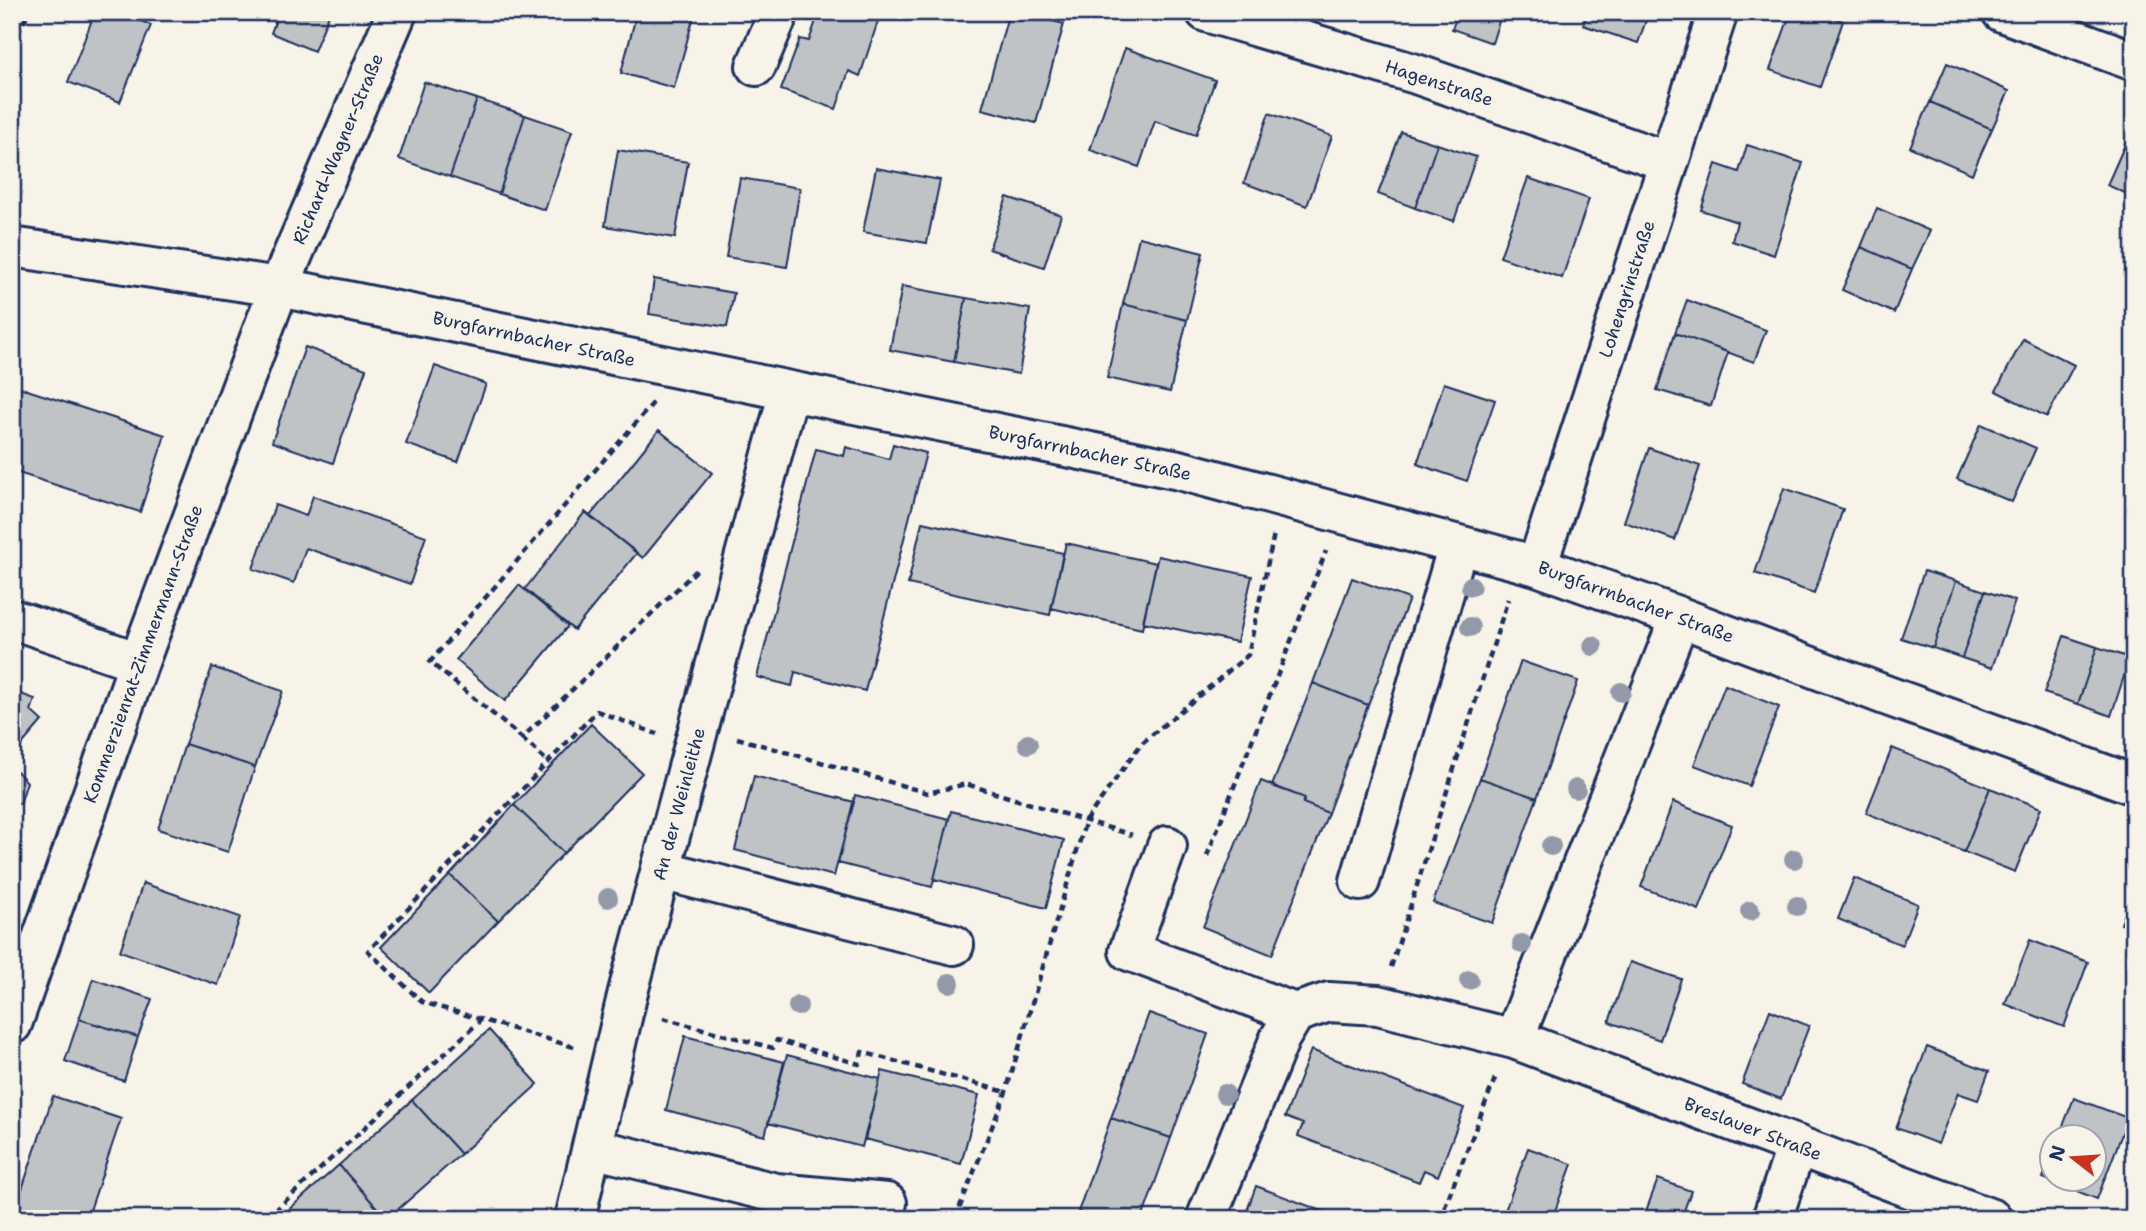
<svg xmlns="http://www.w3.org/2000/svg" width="2146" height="1231" font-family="'Shantell Sans',sans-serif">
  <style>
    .building { fill: #c0c3c5; stroke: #1b2f5e; stroke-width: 2 }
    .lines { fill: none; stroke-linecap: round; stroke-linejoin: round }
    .minor-casing { stroke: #1b2f5e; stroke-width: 44 }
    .path { stroke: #1b2f5e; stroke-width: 4.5; stroke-dasharray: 7 5; stroke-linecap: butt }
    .minor { stroke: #f7f3e8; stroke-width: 38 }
    .tree { fill: #9399a9 }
    .labels { text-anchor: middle; stroke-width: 5; stroke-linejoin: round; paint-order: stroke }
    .street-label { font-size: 18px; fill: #1b2f5e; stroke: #f7f3e8 }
  </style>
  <rect width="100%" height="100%" fill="#f7f3e8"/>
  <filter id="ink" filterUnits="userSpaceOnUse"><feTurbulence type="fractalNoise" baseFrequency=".0143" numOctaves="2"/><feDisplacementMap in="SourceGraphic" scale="14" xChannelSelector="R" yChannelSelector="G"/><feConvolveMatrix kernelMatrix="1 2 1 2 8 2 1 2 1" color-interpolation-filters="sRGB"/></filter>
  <g filter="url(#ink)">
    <path class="building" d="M95,12H119L151,25L120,102L68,82Z
      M279,12H330L314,51L271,33Z
      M637,12H695L674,88L621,73Z
      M819,12H881L860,76L849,71L836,109L781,90L800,39L809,41Z
      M1009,12H1019L1064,24L1036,123L982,109Z
      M1458,12H1502L1492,43L1452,29Z
      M1587,12H1649L1638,43L1583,25Z
      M1791,12H1817L1843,21L1820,87L1770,70Z
      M1125,48L1215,80L1196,135L1155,121L1139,167L1090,150Z
      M1947,63L2009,91L1992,129L1930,102Z
      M424,82L477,99L450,177L399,159Z
      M477,99L525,115L499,194L450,177Z
      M1930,102L1992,129L1972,174L1910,147Z
      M1269,113L1332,136L1307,206L1244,183Z
      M525,115L572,131L545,210L499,194Z
      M2134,124V197L2107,185Z
      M1401,132L1437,144L1415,208L1378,194Z
      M1437,144L1476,157L1454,221L1415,208Z
      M1747,145L1803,163L1774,255L1732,241L1737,222L1701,210L1716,164L1739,172Z
      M618,150L688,162L675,238L605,226Z
      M876,168L940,180L927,243L863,232Z
      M740,178L800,188L787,267L726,257Z
      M1528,178L1589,199L1562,278L1500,257Z
      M1007,197L1061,215L1044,267L989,249Z
      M1877,208L1930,231L1912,269L1861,247Z
      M1139,237L1203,253L1187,320L1123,304Z
      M1861,247L1912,269L1894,313L1842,290Z
      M654,279L734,293L727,327L649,314Z
      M902,286L966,298L954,362L890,350Z
      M966,298L1030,309L1019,374L954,362Z
      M1687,300L1766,330L1754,362L1675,333Z
      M1123,304L1187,320L1170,392L1107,378Z
      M1675,333L1728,352L1711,406L1657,390Z
      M2023,339L2074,365L2047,417L1996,391Z
      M305,347L366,369L333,463L272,442Z
      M435,366L486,384L458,462L406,444Z
      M1444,383L1495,400L1467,481L1417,464Z
      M12,385L165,435L140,512L12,471Z
      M1981,424L2036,448L2012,502L1957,479Z
      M659,430L712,473L643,558L590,516Z
      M893,444L926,453L865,691L795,672L792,686L757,677L816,449L844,456L846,447L889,459Z
      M1649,448L1700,466L1675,540L1624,522Z
      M1784,488L1843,509L1814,593L1755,573Z
      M313,496L426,536L410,584L306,548L294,583L253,569L275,505L306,516Z
      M585,512L637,553L574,630L525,589Z
      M922,522L1063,553L1050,615L908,584Z
      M1066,543L1156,563L1142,629L1051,608Z
      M1158,556L1252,576L1237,642L1143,622Z
      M1924,571L1956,581L1933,648L1901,638Z
      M1352,578L1409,599L1368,705L1313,683Z
      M1956,581L1985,591L1962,658L1933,648Z
      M519,585L568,626L505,701L456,660Z
      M1985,591L2015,601L1992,668L1962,658Z
      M2064,636L2097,647L2078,704L2044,693Z
      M2097,647L2130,658L2111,716L2078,704Z
      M1521,661L1578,681L1537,798L1480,778Z
      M212,667L283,691L255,767L185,744Z
      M1313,683L1368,705L1328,813L1303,803L1305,798L1272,786Z
      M1725,685L1779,707L1749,786L1694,765Z
      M15,692L35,699L31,711L42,721L18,749L13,767L27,782L20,804L12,801V699Z
      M591,724L642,773L564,853L514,805Z
      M185,744L255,767L228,852L158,829Z
      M1892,748L1990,788L1964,852L1866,813Z
      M754,776L854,802L834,876L735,850Z
      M1480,778L1537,798L1492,923L1433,903Z
      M1261,781L1305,798L1303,803L1328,813L1272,955L1203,927Z
      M1990,788L2041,808L2015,872L1964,852Z
      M855,795L949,819L932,887L838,863Z
      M1673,802L1732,825L1699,910L1641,887Z
      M514,805L564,853L498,921L450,875Z
      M951,811L1064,840L1046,908L934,879Z
      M450,875L498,921L429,993L381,947Z
      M1854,878L1918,904L1902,945L1838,919Z
      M143,883L240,917L218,985L120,951Z
      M2134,890V929L2121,924Z
      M2030,940L2088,962L2064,1027L2005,1004Z
      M1630,962L1681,979L1660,1040L1609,1022Z
      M93,979L152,999L138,1037L79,1019Z
      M1770,1010L1809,1026L1781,1099L1742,1084Z
      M1149,1013L1208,1034L1171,1138L1111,1118Z
      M79,1019L138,1037L124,1081L65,1061Z
      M489,1030L538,1084L461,1154L412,1100Z
      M685,1036L784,1062L765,1136L666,1110Z
      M1927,1047L1989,1071L1978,1100L1958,1093L1938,1144L1896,1128Z
      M1311,1050L1464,1108L1438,1176L1424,1170L1419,1182L1298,1136L1303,1124L1285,1117Z
      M787,1055L880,1079L862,1147L768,1123Z
      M882,1071L979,1095L961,1164L865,1139Z
      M53,1096L121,1119L87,1219H12Z
      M2074,1098L2128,1118L2097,1199L2043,1178L2052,1156V1178H2094V1136H2059Z
      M412,1100L461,1154L387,1219L339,1165Z
      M1111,1118L1171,1138L1142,1219H1098L1078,1212Z
      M1528,1148L1572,1164L1552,1219H1502Z
      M339,1165L387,1219H278Z
      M1658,1179L1691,1191L1681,1219H1643Z
      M1256,1186L1343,1219H1244Z
      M1839,1211L1861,1219H1836Z"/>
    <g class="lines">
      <g class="minor-casing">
        <path id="minor" d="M1206,12L1416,74L1669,162
          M2002,12L2134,61
          M756,66L779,12
          M12,247L279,287L1179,470L1537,566L1680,617L1885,695L2134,785
          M1537,566L1718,12
          M12,619L139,662
          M1167,846L1129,951L1295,1013
          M661,870L954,945
          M1360,881L1458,545
          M12,1024L139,662L279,287L397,12
          M1514,1039L1680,617
          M592,1148L776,1193L887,1203
          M575,1219L628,992L789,391
          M1206,1219L1280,1038L1295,1013L1329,1002L1378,1005L1514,1039L1992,1219
          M1772,1219L1797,1145"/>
      </g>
      <path class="path" d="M12,44L29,12
        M653,403L430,662L522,738L700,567
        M522,738L548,762
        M737,738L928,793L966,784L1132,835
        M1207,856L1326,551
        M1391,967L1508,599
        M663,1018L773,1048L777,1040L859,1064L862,1052L1006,1092
        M574,1047L422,1002L368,951L597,711L657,734
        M1035,1211L1059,1219
        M266,1219L480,1021
        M955,1219L1006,1092L1086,820L1142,743L1248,655L1274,534
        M1024,1219L1035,1211
        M1440,1219L1496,1076"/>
      <use href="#minor" class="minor"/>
    </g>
    <g class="tree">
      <circle cx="1471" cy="586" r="10"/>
      <circle cx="1470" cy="627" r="10"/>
      <circle cx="1593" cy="646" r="10"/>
      <circle cx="1621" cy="692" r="10"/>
      <circle cx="1028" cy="744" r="10"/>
      <circle cx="1576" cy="789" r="10"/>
      <circle cx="1551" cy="846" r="10"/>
      <circle cx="1794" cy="859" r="10"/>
      <circle cx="608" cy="898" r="10"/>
      <circle cx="1797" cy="906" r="10"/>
      <circle cx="1750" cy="911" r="10"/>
      <circle cx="1522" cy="944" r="10"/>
      <circle cx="1469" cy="980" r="10"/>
      <circle cx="950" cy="983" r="10"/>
      <circle cx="798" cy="1006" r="10"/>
      <circle cx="1225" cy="1094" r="10"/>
    </g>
  </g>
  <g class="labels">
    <g class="street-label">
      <text transform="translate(1439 83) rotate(18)" y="6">Hagenstraße</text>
      <text transform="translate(338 149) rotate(-67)" y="6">Richard-Wagner-Straße</text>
      <text transform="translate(1627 289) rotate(-72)" y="6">Lohengrinstraße</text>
      <text transform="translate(534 339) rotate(12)" y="6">Burgfarrnbacher Straße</text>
      <text transform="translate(1090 453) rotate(12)" y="6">Burgfarrnbacher Straße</text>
      <text transform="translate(1636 602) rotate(20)" y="6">Burgfarrnbacher Straße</text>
      <text transform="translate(143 654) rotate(-70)" y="6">Kommerzienrat-Zimmermann-Straße</text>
      <text transform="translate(679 804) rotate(-75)" y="6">An der Weinleithe</text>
      <text transform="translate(1753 1129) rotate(21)" y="6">Breslauer Straße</text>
    </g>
  </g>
  <rect width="2146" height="1231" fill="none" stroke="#f7f3e8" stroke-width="42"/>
  <rect x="21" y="21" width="2104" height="1189" fill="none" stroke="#1b2f5e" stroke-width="2.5" filter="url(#ink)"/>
  <g transform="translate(2073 1158) rotate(287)"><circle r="33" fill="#f7f3e8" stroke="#9fa5b1" stroke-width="2"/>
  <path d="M0-5L12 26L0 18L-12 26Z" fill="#c8321e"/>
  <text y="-10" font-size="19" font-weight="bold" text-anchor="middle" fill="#1b2f5e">N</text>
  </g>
</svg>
